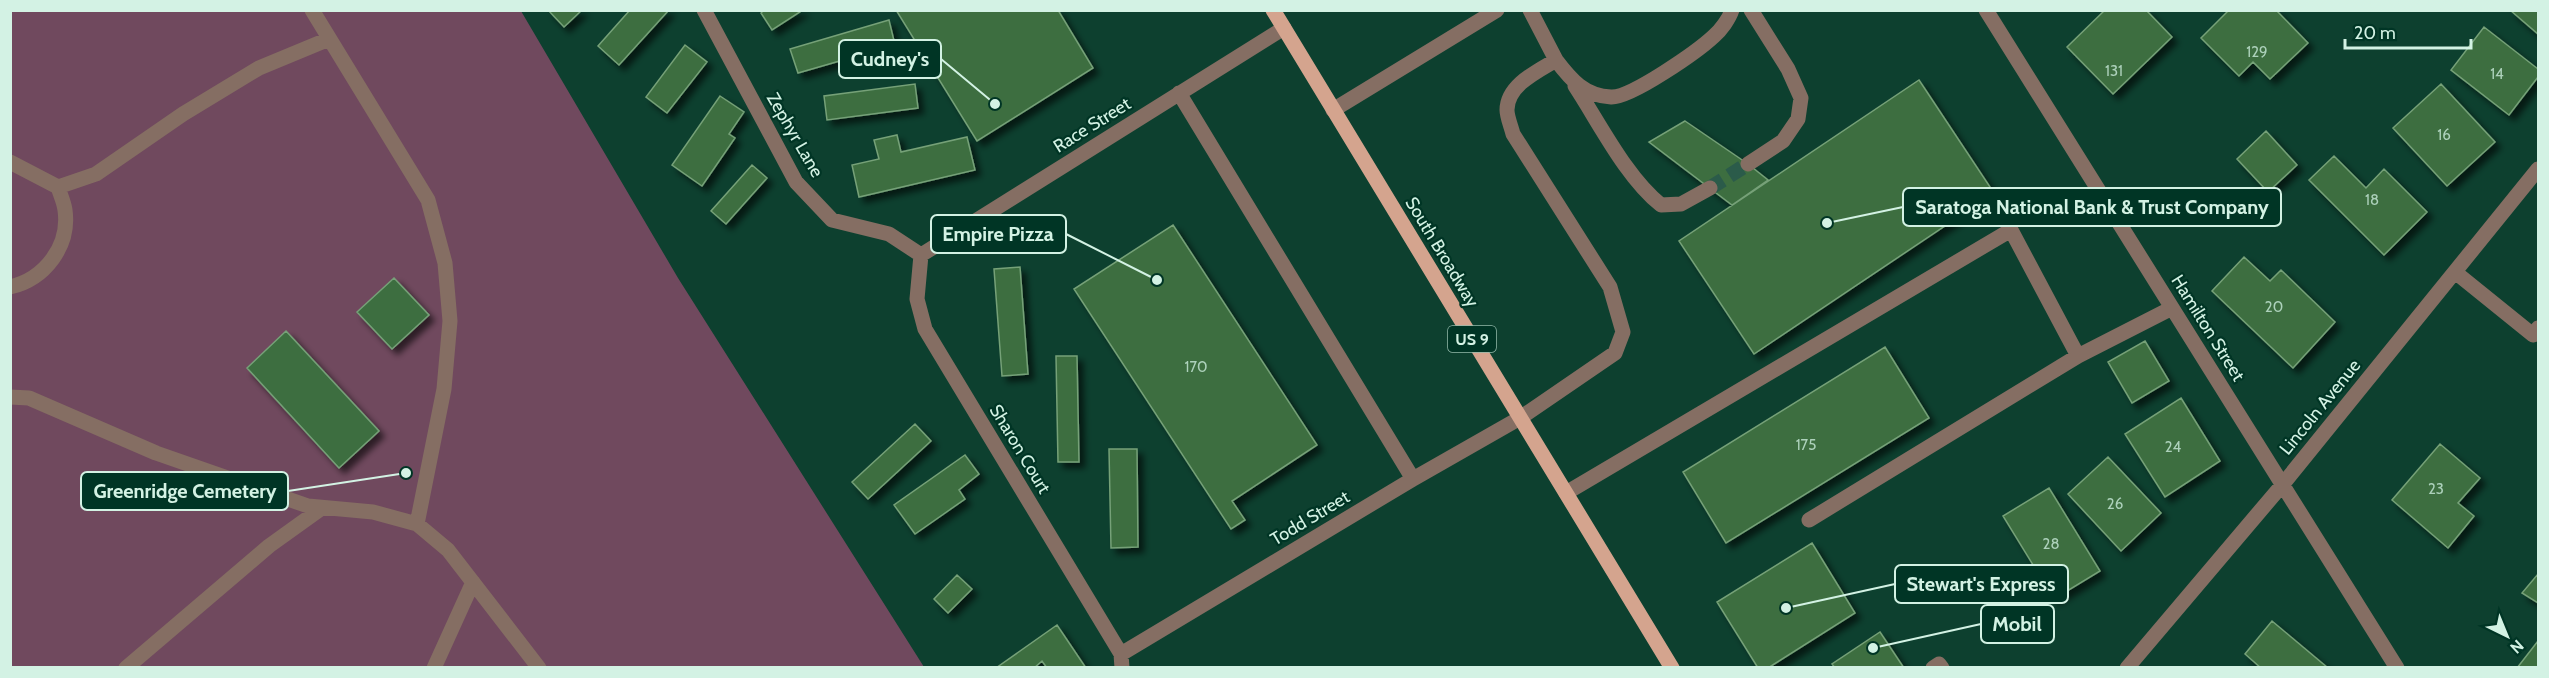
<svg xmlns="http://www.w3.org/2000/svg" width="2549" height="678" font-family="Cabin,sans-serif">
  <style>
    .green { fill: #70495e }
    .building { fill: #3c6e40; stroke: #76a178; stroke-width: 1.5; filter: url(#shadow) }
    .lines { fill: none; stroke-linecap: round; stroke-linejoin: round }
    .minor-tunnel { stroke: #2b5b4a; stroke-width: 15; stroke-dasharray: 15 8; stroke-linecap: butt }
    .minor { stroke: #856e63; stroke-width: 15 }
    .major { stroke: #d4a48e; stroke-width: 15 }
    .labels { text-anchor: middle; stroke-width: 4.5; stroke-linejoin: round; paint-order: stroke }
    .number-label { font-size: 15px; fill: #add1bb }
    .shield { fill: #003525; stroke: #94b9ab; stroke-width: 1.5 }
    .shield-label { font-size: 16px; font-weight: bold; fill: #d3f2e4 }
    .street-label { font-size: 18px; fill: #d3f2e4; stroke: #003525 }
    .leader { fill: none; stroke: #d3f2e4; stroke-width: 2 }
    .callout-dot { fill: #d3f2e4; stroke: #003525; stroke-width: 2 }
    .callout { fill: #003525; stroke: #d3f2e4; stroke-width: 2 }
    .callout-label { font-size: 20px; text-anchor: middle; font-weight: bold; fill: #d3f2e4 }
  </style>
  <defs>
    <filter id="shadow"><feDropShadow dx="5.5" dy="5.5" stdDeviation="3" flood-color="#0009"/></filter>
  </defs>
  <rect width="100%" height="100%" fill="#0d402f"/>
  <path class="green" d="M10,11H521L678,278L924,667H11Z"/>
  <path class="building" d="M548,10H582L564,27Z
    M630,10H669L619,65L598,46Z
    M764,10H803L772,30L761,13Z
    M896,10H1058L1093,68L977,141Z
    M2105,10H2146L2172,37L2113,94L2067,47Z
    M2229,10H2276L2308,43L2270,79L2253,62L2239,76L2201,38Z
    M2510,10H2538V34Z
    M889,20L895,45L798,73L790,49Z
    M2484,27L2538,69V77L2509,115L2451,70Z
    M685,45L707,62L667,113L646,97Z
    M1919,80L1994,193L1754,354L1679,241Z
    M915,84L918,108L827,120L824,96Z
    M2441,84L2495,142L2447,186L2393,128Z
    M720,96L744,112L729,134L735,138L702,186L672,165Z
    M1685,121L1748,164L1768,180L1732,205L1649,142Z
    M2266,131L2297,165L2268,192L2237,159Z
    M897,135L901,152L967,137L975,170L859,197L852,165L879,159L874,140Z
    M2334,156L2366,188L2384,169L2427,212L2384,255L2309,180Z
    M752,165L767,178L726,224L711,211Z
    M1173,225L1317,445L1232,501L1245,520L1231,529L1074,289Z
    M2244,257L2270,281L2281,270L2335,322L2293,368L2212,291Z
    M1020,267L1028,374L1002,376L994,269Z
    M394,278L429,315L392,349L357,312Z
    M286,331L379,431L339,468L247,368Z
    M2145,341L2169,381L2132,403L2108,362Z
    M1885,347L1929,418L1726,543L1683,472Z
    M1056,356H1077L1079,462H1058Z
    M2181,398L2220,461L2165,497L2125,434Z
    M915,424L931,441L868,499L852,482Z
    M2440,444L2480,478L2458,503L2474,516L2448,548L2392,500Z
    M1109,449H1137L1138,547L1111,548Z
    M965,455L979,474L959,490L965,499L915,534L894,505Z
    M2108,457L2161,513L2121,551L2068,494Z
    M2049,488L2100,571L2054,599L2003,516Z
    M1812,543L1855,613L1768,668H1758L1717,602Z
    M2538,574V603L2522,593Z
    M957,575L972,589L948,613L934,599Z
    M2272,621L2328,668H2261L2245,654Z
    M1057,625L1086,668H1047L1042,661L1034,668H996Z
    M1880,632L1904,668H1835L1832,664Z
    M2538,641V668H2517Z"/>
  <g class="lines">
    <path class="minor-tunnel" d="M1710,188L1748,164"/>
    <path class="minor" d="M312,10L428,200L445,263L450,321L444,389L417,524
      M704,10L796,182L832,220L889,234L921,255
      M1986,10L2397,668
      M1556,60C1571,80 1585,96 1611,97C1631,98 1698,51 1714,36C1721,30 1729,19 1732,10
      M1575,86C1600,124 1626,177 1661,205L1681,204L1710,188
      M1179,93L1413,479
      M1333,110L1497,10
      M10,162L58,187C60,194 64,202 65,210C70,246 45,279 10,287
      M1748,164L1783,141L1798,119L1801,98L1788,69L1751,10
      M58,187L96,174L183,114L259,68L329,39
      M921,255L917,299L925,329L1121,654L1122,668
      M921,255L1284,28
      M2455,272L2533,335L2538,328
      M10,397L29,398L156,453L308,506L373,512L417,524L448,550L539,668
      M1566,493L2011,230L2078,356
      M1809,520L2078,356L2172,308
      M1121,654L1413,479L1520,418L1615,353L1623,332L1610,287L1513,134C1511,126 1507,117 1507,110C1507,85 1538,71 1556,60L1530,10
      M126,668L269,546L322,508
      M434,668L473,582
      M1933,668L1939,664L1942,668
      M2127,668L2283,484L2538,169"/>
    <path class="major" d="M1273,10L1672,668"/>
  </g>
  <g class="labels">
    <g class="number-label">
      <text x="2257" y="57">129</text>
      <text x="2114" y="76">131</text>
      <text x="2497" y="79">14</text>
      <text x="2444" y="140">16</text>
      <text x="2372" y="205">18</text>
      <text x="2274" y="312">20</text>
      <text x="1196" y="372">170</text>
      <text x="1806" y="450">175</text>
      <text x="2173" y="452">24</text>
      <text x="2436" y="494">23</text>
      <text x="2115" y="509">26</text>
      <text x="2051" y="549">28</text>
    </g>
    <rect class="shield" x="1448" y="326" width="48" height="26" rx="4.5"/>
    <g class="shield-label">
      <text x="1472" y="345">US 9</text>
    </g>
    <g class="street-label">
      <text transform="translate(1092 125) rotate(-32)" y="6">Race Street</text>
      <text transform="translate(795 135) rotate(60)" y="6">Zephyr Lane</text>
      <text transform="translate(1442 252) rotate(59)" y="6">South Broadway</text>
      <text transform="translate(2208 328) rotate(58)" y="6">Hamilton Street</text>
      <text transform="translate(2320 407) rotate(-51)" y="6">Lincoln Avenue</text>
      <text transform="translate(1020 449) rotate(59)" y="6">Sharon Court</text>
      <text transform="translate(1310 518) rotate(-31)" y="6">Todd Street</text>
    </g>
  </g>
  <path class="leader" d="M995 104L941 59M1827 223L1903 207M1157 280L1066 234M406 473L288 491M1786 608L1895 584M1873 648L1981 624"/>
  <g class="callout-dot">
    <circle cx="995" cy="104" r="6"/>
    <circle cx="1827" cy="223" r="6"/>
    <circle cx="1157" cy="280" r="6"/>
    <circle cx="406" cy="473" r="6"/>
    <circle cx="1786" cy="608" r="6"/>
    <circle cx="1873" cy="648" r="6"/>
  </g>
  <g class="callout">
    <rect x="839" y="40" width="102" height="38" rx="6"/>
    <rect x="1903" y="188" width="378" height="38" rx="6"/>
    <rect x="931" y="215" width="135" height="38" rx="6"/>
    <rect x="81" y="472" width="207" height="38" rx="6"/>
    <rect x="1895" y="565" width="173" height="38" rx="6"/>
    <rect x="1981" y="605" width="73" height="38" rx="6"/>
  </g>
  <g class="callout-label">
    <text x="890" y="66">Cudney's</text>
    <text x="2092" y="214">Saratoga National Bank &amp; Trust Company</text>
    <text x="998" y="241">Empire Pizza</text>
    <text x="185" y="498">Greenridge Cemetery</text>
    <text x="1981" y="591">Stewart's Express</text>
    <text x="2017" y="631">Mobil</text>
  </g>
  <rect width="2549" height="678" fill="none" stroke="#d3f2e4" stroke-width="24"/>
  <g transform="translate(2507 636) rotate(137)" stroke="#003525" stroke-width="4.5" paint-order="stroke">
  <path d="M0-4.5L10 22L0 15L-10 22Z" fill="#d3f2e4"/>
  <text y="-9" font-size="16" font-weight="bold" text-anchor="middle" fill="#d3f2e4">N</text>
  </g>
  <path d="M2345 39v9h126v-9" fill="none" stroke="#d3f2e4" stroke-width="3"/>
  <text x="2354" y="39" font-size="18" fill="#d3f2e4" stroke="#003525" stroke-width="4.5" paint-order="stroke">20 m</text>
</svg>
